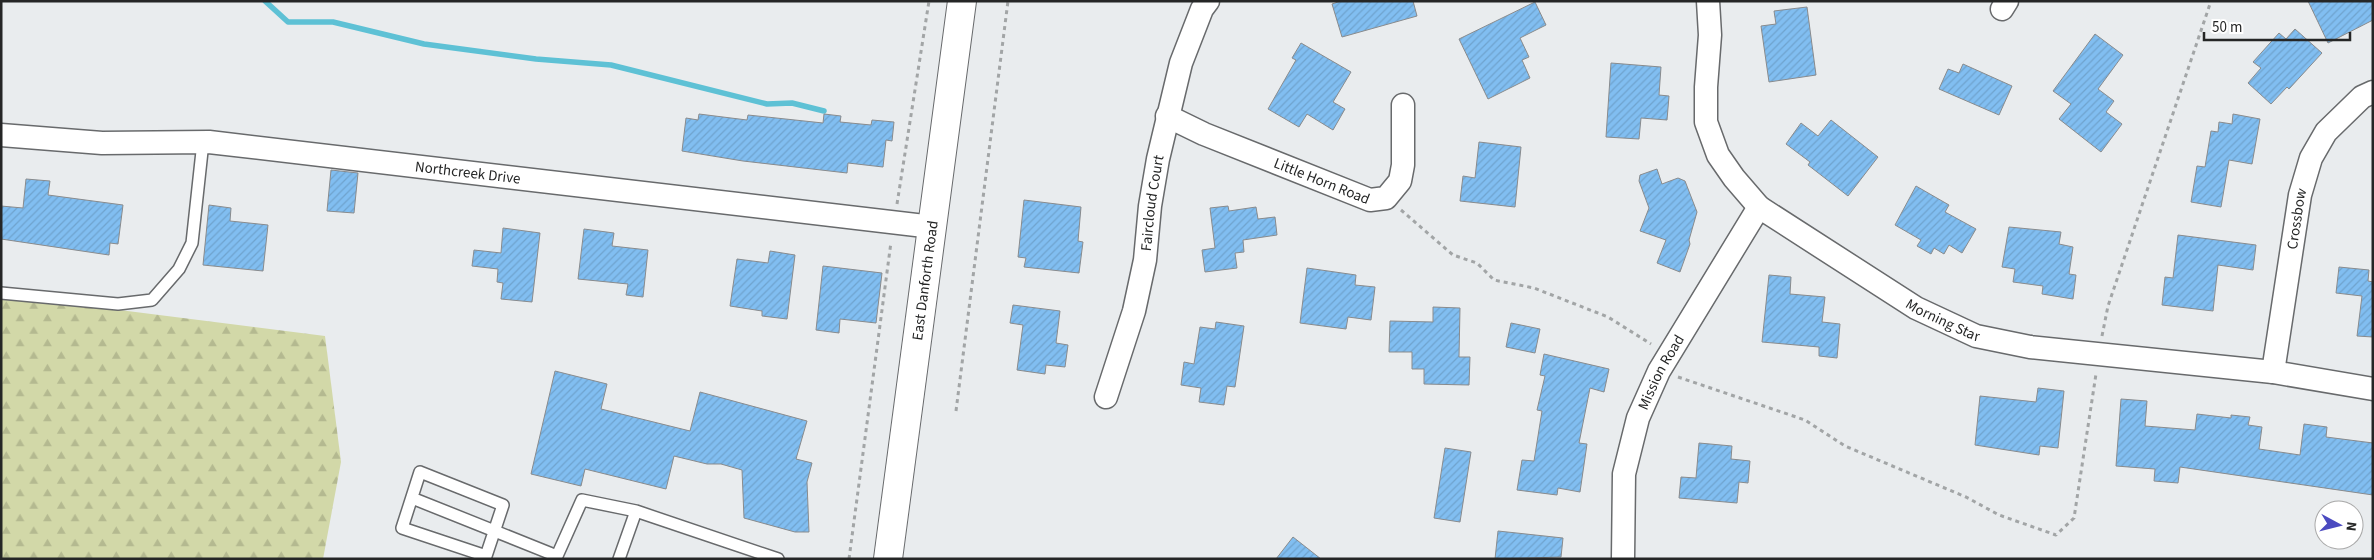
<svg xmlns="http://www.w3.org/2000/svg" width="2374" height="560" font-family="'Source Sans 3',sans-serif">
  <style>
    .forest { fill: url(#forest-firs) }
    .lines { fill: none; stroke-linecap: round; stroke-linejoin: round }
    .stream { stroke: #5ec1d5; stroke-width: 5.5 }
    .building { fill: url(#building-hatch); stroke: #898b8d }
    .lane-casing { stroke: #686a6c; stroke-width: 14 }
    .street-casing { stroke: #686a6c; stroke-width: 25 }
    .secondary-casing { stroke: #686a6c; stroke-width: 30 }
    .path { stroke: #a2a5a6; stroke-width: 3; stroke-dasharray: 4 4; stroke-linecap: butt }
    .lane { stroke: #fff; stroke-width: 11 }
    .street { stroke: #fff; stroke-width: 22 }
    .secondary { stroke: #fff; stroke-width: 28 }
    .labels { text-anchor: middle; stroke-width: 4.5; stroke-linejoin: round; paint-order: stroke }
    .street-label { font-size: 15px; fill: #252626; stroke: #fff }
  </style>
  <defs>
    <pattern id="forest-firs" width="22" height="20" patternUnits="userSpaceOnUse" patternTransform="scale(1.25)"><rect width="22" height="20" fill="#d2d8a8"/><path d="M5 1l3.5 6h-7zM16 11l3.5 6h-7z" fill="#b4b990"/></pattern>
    <pattern id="building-hatch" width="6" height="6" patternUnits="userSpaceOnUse" patternTransform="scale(1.25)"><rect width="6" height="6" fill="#81bef1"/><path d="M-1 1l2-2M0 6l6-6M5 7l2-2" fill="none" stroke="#6fa3ce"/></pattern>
  </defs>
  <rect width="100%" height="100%" fill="#e9ecee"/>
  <path class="forest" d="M1,295L325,336L341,462L323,559H1Z"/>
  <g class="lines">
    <path class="stream" d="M265,1L288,22H333L424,44L536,59L611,65L767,104L792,103L824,111"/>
  </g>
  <path class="building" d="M1341,1H1413L1417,16L1342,37L1332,4Z
    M2308,1H2373V20L2328,43Z
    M1535,2L1546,25L1520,38L1529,57L1522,60L1530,78L1488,99L1459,39Z
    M1807,7L1816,75L1769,82L1761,26L1776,24L1774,11Z
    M2295,29L2322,53L2289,89L2287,87L2271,104L2248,83L2261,68L2253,62L2279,33L2286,39Z
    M2095,34L2123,55L2098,89L2114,101L2106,112L2122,124L2101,152L2059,119L2071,104L2053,91Z
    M1301,43L1351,72L1333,102L1345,109L1333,130L1307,114L1299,127L1268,109L1296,60L1292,58Z
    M1611,63L1661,67L1659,95L1669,96L1667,120L1641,118L1639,139L1606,137Z
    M1963,64L2012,86L1999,115L1939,89L1948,69L1959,73Z
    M699,114L747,120L748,115L823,123L824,114L841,116L840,122L871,125L872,120L894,122L892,141L886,140L883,167L848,163L847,173L743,161L682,151L686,118L698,120Z
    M2233,114L2260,119L2252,164L2229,160L2221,207L2191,202L2197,166L2205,167L2211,131L2218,132L2219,122L2232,124Z
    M1831,120L1878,157L1848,196L1808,165L1810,162L1786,144L1801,123L1818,136Z
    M1479,142L1521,147L1515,207L1460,201L1463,176L1475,178Z
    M1657,169L1662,184L1678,178L1685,181L1697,212L1689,240L1690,244L1680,272L1657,263L1666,240L1640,231L1649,208L1639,181L1640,175Z
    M331,170L358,173L354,213L327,211Z
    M26,179L50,181L48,195L123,205L118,244L110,243L109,255L1,239V206L23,208Z
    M1916,186L1949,205L1945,212L1976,229L1962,253L1949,245L1944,254L1934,248L1931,254L1917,246L1921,240L1895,225Z
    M1024,200L1081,207L1078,241L1083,242L1079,273L1024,267L1026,258L1018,257Z
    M209,205L231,208L230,221L268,225L263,271L203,265Z
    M1228,206L1229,211L1256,207L1258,219L1275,217L1277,235L1243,240L1244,252L1235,253L1237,268L1205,272L1202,250L1215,248L1210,208Z
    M2009,227L2061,232L2059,244L2073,247L2069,274L2076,275L2073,299L2042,294L2043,286L2013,282L2015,269L2002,267Z
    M503,228L540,233L532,302L501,299L503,283L497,282L498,269L472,266L474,250L501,253Z
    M584,229L614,233L612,246L648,250L643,297L626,295L628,284L578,279Z
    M2178,235L2256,245L2253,270L2218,265L2213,311L2162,305L2165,277L2173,278Z
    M770,251L795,255L787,319L762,316V311L730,306L737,259L768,263Z
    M823,266L882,273L876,323L840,319L839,333L816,330Z
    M2339,267L2369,270L2368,281L2373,282V337L2357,336L2362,296L2336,293Z
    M1307,268L1356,275L1355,285L1375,287L1371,320L1348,317L1346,329L1300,323Z
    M1769,275L1791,277L1790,294L1825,297L1822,322L1840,324L1837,358L1819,356V347L1762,342Z
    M1013,305L1060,311L1056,343L1068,345L1065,367L1046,365L1045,374L1017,370L1023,325L1010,323Z
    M1433,307L1460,308L1459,357H1470L1469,385L1424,384V369H1412V352H1389L1390,321L1433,322Z
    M1216,322L1244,326L1235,387L1227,386L1224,405L1199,402L1201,388L1181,385L1184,362L1194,364L1200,327L1215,329Z
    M1511,323L1540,329L1535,353L1506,347Z
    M1544,354L1609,369L1604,392L1590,388L1579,443L1587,444L1580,492L1558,488L1557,495L1517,490L1522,460L1534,461L1542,411L1537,410L1545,376L1540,375Z
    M555,371L607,384L601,409L690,431L700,392L807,421L796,459L812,463L807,482L809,532H795L744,518L742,470L721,464H707L674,456L666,489L585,469L581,486L531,474Z
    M2038,388L2064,391L2058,448L2040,446L2039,455L1975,445L1980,396L2036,402Z
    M2121,399L2147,401L2145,426L2195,430L2197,414L2231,418V415L2250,417L2248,425L2262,427L2259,449L2300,455L2304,424L2327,427L2326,437L2373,443V495L2180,467L2178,483L2154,481L2155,469L2116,466Z
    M1699,443L1732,446L1731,459L1750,461L1748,483L1739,482L1737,503L1679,498L1681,477L1696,478Z
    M1445,448L1471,452L1460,522L1434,518Z
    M1498,531L1563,538L1561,557L1495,559Z
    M1293,537L1321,559H1276Z"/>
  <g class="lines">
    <g class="lane-casing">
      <path id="lane" d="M1,293L118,304L152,300L179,269L192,243L203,142
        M420,472L503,505L486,556L402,528Z
        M412,498L557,556L582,500L636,511L778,559
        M619,559L636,511"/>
    </g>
    <g class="street-casing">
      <g id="street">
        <path id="s1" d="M1708,1L1710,35L1706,87V122L1718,155L1734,178L1759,207L1916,308L1976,336L2030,347L2273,372L2373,389"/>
        <path d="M2002,9L2007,1"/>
        <path id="s2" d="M1167,116L1204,134L1370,200L1386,198L1400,181L1403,165V105"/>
        <path id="s3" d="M1,135L102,143L209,142L933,227"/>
        <path id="s4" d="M2273,372L2300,195L2311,158L2326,132L2362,97L2373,92"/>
        <path id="s5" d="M1106,397L1134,311L1145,260L1150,206L1158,159L1181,63L1202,9L1208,1"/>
        <path id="s6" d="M1623,559L1624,474L1638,418L1659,371L1759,207"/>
      </g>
    </g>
    <g class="secondary-casing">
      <g id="secondary">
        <path id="s7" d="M888,559L962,1"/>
      </g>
    </g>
    <path class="path" d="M897,204L929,1
      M1401,210L1453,255L1477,263L1494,280L1534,288L1608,317L1651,344
      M2102,336L2108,306L2211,1
      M1678,377L1805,420L1845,446L1966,497L1999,515L2056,535L2074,518L2096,374
      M956,411L1008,1
      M849,559L891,242"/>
    <use href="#lane" class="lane"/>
    <use href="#street" class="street"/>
    <use href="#secondary" class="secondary"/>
  </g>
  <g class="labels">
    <g class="street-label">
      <text dy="5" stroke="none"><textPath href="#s3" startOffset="469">Northcreek Drive</textPath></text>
      <text dy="5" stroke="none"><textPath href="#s2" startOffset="168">Little Horn Road</textPath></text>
      <text dy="5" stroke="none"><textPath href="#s5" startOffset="200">Faircloud Court</textPath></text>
      <text dy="5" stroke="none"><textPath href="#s4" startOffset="155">Crossbow</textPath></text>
      <text dy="5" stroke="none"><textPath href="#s7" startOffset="281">East Danforth Road</textPath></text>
      <text dy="5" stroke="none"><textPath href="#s1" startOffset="439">Morning Star</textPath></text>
      <text dy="5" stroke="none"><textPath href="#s6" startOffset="194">Mission Road</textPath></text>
    </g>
  </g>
  <rect width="2374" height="560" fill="none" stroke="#252626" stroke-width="5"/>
  <g transform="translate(2339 525) rotate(97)"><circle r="24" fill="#ffffff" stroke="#a8a8a8"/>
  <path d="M0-4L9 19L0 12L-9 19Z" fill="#4b4ac0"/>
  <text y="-8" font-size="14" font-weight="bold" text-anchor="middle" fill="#252626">N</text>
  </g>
  <path d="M2204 32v8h146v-8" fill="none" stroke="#252626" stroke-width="2.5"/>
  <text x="2212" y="32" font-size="15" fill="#252626" stroke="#ffffff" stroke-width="4" paint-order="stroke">50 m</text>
</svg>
